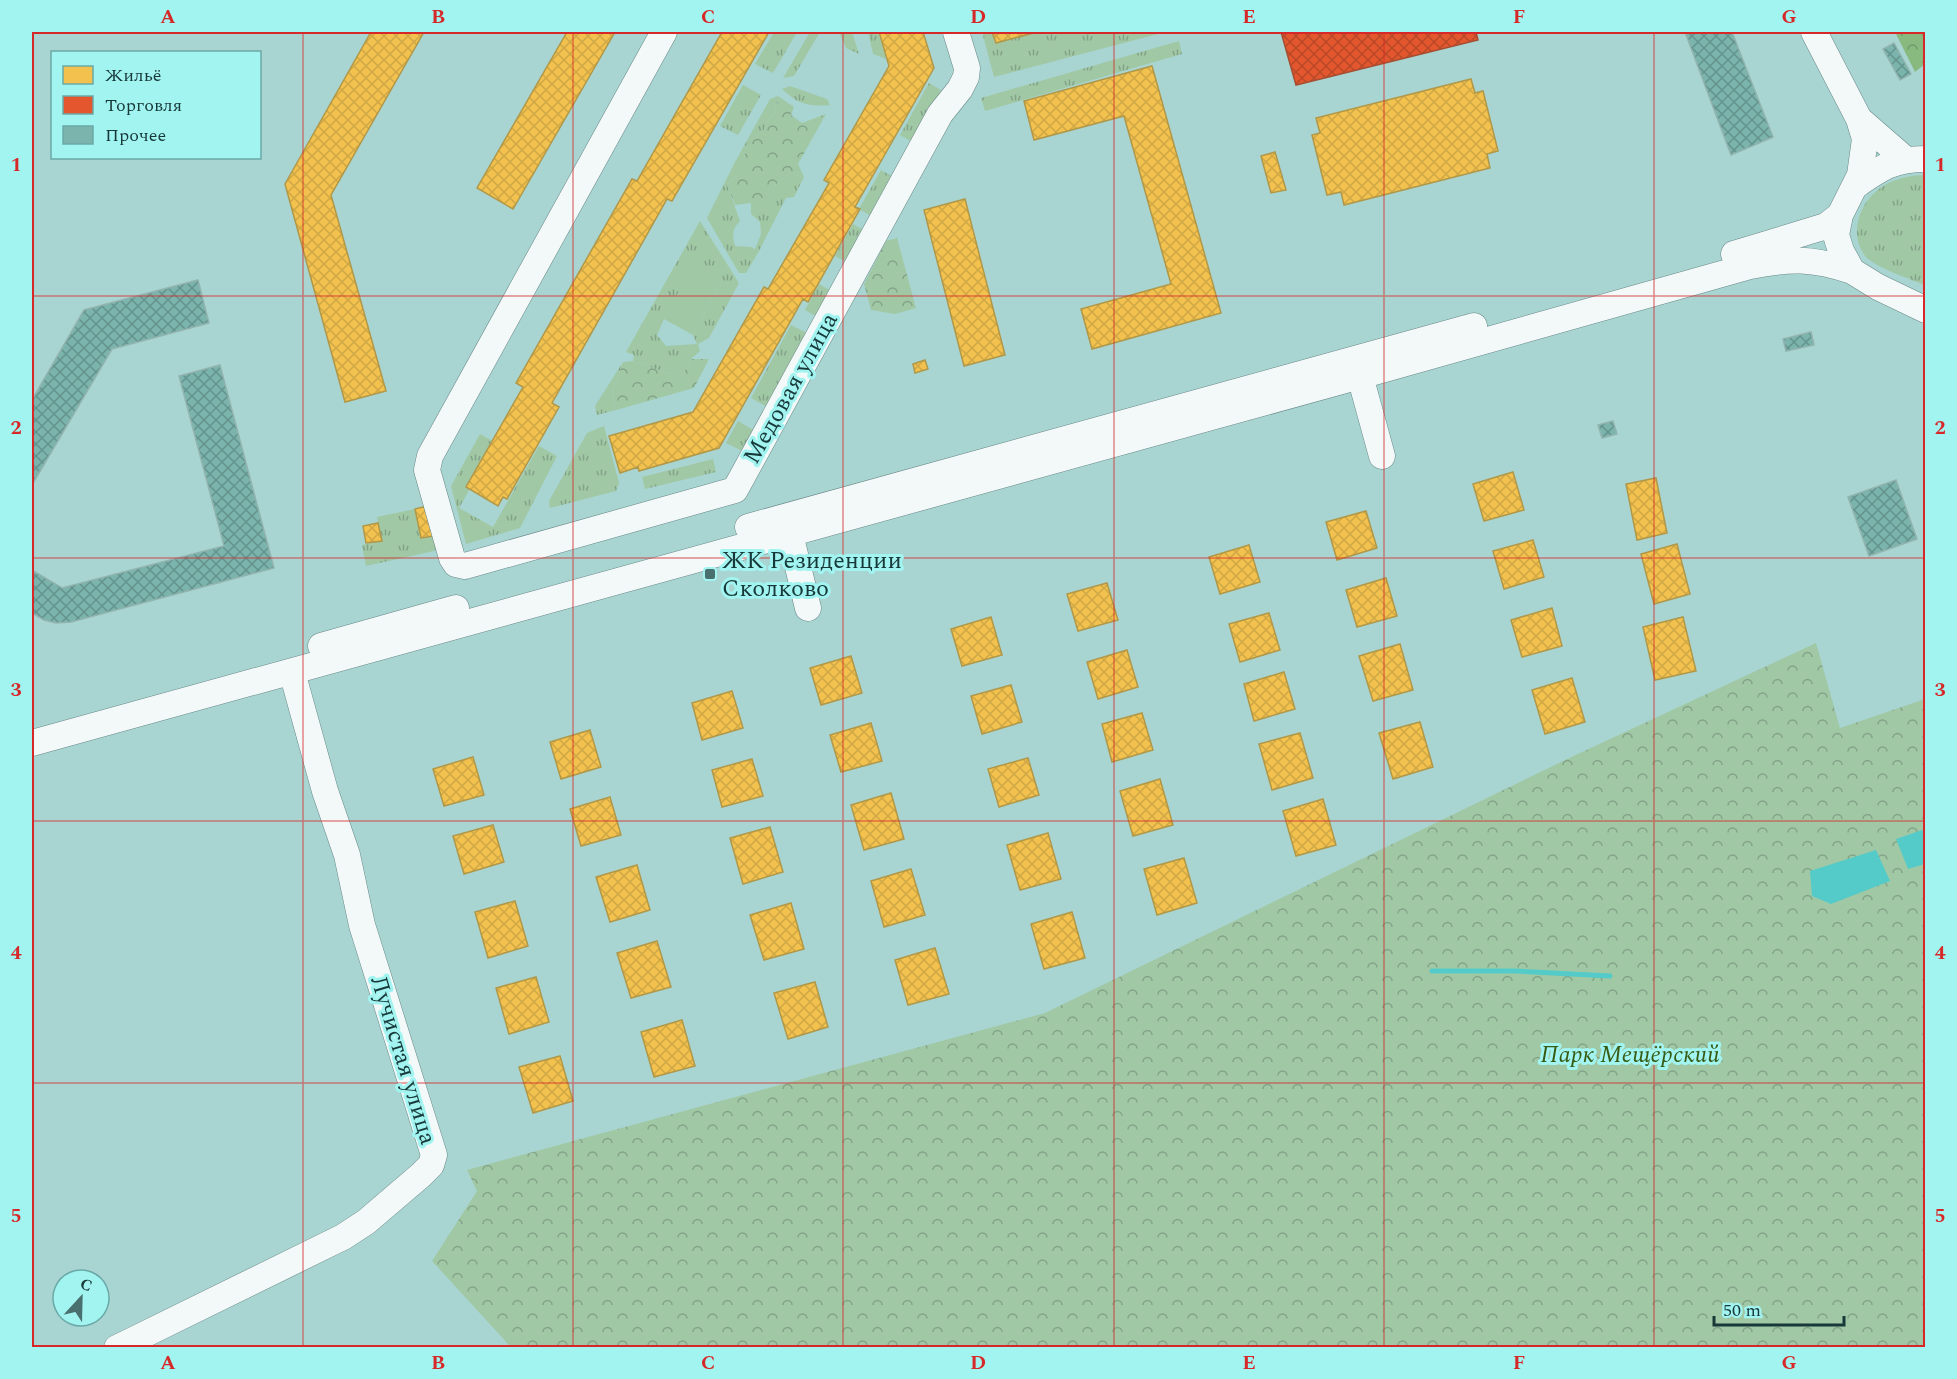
<svg xmlns="http://www.w3.org/2000/svg" width="1957" height="1379" font-family="Spectral,serif">
  <style>
    .grass { fill: url(#grass-tufts); fill-rule: evenodd }
    .forest { fill: url(#forest-crowns) }
    .park { fill: url(#park-crowns) }
    .pitch { fill: #a1c8a5 }
    .water { fill: #54cbc8 }
    .homes { fill: url(#homes-cross-hatch); stroke: #b09848; stroke-width: 1.5 }
    .shops { fill: url(#shops-cross-hatch); stroke: #a64e31; stroke-width: 1.5 }
    .lines { fill: none; stroke-linecap: round; stroke-linejoin: round }
    .stream { stroke: #54cbc8; stroke-width: 5 }
    .building { fill: url(#building-cross-hatch); stroke: #92b4af; stroke-width: 1.5 }
    .minor-casing { stroke: #688887; stroke-width: 27 }
    .minor { stroke: #f2f9f8; stroke-width: 26 }
    .grid { fill: none; stroke: #d62828; stroke-width: 1.5; stroke-opacity: 0.55 }
    .poi-dot { fill: #4a6f6f; stroke: #a2f4f1; stroke-width: 2 }
    .labels { text-anchor: middle; stroke-width: 6; stroke-linejoin: round; paint-order: stroke }
    .street-label { font-size: 24px; fill: #173939; stroke: #a2f4f1 }
    .poi-label { font-size: 24px; fill: #173939; stroke: #a2f4f1; text-anchor: start }
    .park-label { font-size: 24px; font-style: italic; fill: #375b13; stroke: #a2f4f1 }
    .neatline { fill: none; stroke: #d62828; stroke-width: 2 }
    .grid-label { font-size: 20px; text-anchor: middle; font-weight: bold; fill: #d62828 }
  </style>
  <defs>
    <pattern id="grass-tufts" width="24" height="20" patternUnits="userSpaceOnUse" patternTransform="scale(1.5)"><rect width="24" height="20" fill="#a1c8a5"/><path d="M3 7l-1-3M5 7V3M7 7l1-3M15 17l-1-3M17 17v-4M19 17l1-3" fill="none" stroke="#82a387"/></pattern>
    <pattern id="forest-crowns" width="20" height="18" patternUnits="userSpaceOnUse" patternTransform="scale(1.5)"><rect width="20" height="18" fill="#88ba80"/><path d="M2 6a3 3 0 1 1 6 0M12 15a3 3 0 1 1 6 0" fill="none" stroke="#6e986a"/></pattern>
    <pattern id="park-crowns" width="20" height="18" patternUnits="userSpaceOnUse" patternTransform="scale(1.5)"><rect width="20" height="18" fill="#a1c8a5"/><path d="M2 6a3 3 0 1 1 6 0M12 15a3 3 0 1 1 6 0" fill="none" stroke="#82a387"/></pattern>
    <pattern id="homes-cross-hatch" width="8" height="8" patternUnits="userSpaceOnUse" patternTransform="scale(1.5)"><rect width="8" height="8" fill="#f2c14e"/><path d="M0 0l8 8M0 8l8-8" fill="none" stroke="#cfa745"/></pattern>
    <pattern id="shops-cross-hatch" width="8" height="8" patternUnits="userSpaceOnUse" patternTransform="scale(1.5)"><rect width="8" height="8" fill="#e4572e"/><path d="M0 0l8 8M0 8l8-8" fill="none" stroke="#b84928"/></pattern>
    <pattern id="building-cross-hatch" width="8" height="8" patternUnits="userSpaceOnUse" patternTransform="scale(1.5)"><rect width="8" height="8" fill="#7bb4ac"/><path d="M0 0l8 8M0 8l8-8" fill="none" stroke="#64938d"/></pattern>
  </defs>
  <rect width="100%" height="100%" fill="#a8d4d2"/>
  <path class="grass" d="M774,32H797L773,73L755,64Z
    M810,32H820L794,76L783,78Z
    M839,32H852L859,54L846,48Z
    M868,32H878L886,59L873,54Z
    M982,32H992L996,43L1037,32H1159L1158,34L994,77Z
    M1179,41L1182,54L985,111L981,98Z
    M929,83L941,90L912,142L900,135Z
    M743,85L761,95L738,135L720,126Z
    M790,86L827,99L830,105C808,107 798,104 782,89Z
    M778,96L775,112L766,123L764,130L750,140L738,175L727,185L740,221C732,229 732,236 735,246L751,247L755,249L761,234L760,222L751,214V203L769,200L775,185L790,173L804,177L794,197L786,198L759,251L746,273H739L707,218L735,162L770,99Z
    M881,170L893,177L871,216L859,209Z
    M1925,175H1926L1925,285C1912,280 1875,267 1866,257C1847,234 1860,199 1885,185C1897,178 1912,175 1925,175Z
    M700,221L739,283L709,338L698,344L700,351L691,359L681,378L633,361L634,355L626,352ZM722,280L693,335L697,344L666,346L657,335L664,319Z
    M853,224L867,232L850,264L835,256Z
    M819,284L833,292L819,318L805,310Z
    M791,325L809,334L769,408L751,398Z
    M623,362L612,392L616,410L597,415L595,406Z
    M738,421L755,431L744,452L726,443Z
    M604,426L619,483L616,491L550,508L549,501L587,433Z
    M480,434L496,443L459,508L493,527L539,446L557,456L520,528L466,544L451,486Z
    M713,459L716,472L645,489L642,477Z
    M415,509L421,538L440,534L443,549L366,566L362,545L381,540L377,517Z"/>
  <path class="forest" d="M1895,32H1925V64L1915,72Z"/>
  <path class="park" d="M778,96L794,107L791,115L802,123L826,114L798,164L804,177L790,173L775,185L769,201L735,205L727,185L738,175L735,162L744,157L750,139L764,130L766,123L775,112Z
    M897,238L916,308L895,314L871,310L864,284L886,241Z
    M691,359H709L694,388L616,410L612,392L623,362L633,361L681,378Z
    M1816,643L1840,728L1925,699V1347H511L432,1261L477,1191L467,1170L1045,1013L1565,760Z"/>
  <path class="pitch" d="M693,264L722,280L693,335L664,319Z"/>
  <path class="water" d="M1925,829V864L1908,869L1896,839Z
    M1876,850L1890,881L1831,904L1812,896L1810,871Z"/>
  <path class="homes" d="M371,32H424L331,195L386,391L345,402L285,184Z
    M567,32H615L513,209L477,188Z
    M722,32H769L672,201L667,199L552,403L559,407L507,499L503,497L498,506L466,487L523,387L516,383L632,179L637,181Z
    M879,32H923L934,68L855,207L860,209L808,302L803,299L719,448L639,471L638,467L620,473L609,436L693,412L764,287L768,289L829,183L824,180L889,66Z
    M992,32H1037L996,43Z
    M1152,66L1221,313L1092,349L1081,309L1171,284L1124,116L1034,140L1024,101Z
    M1471,79L1475,93L1483,91L1498,151L1487,154L1490,168L1344,205L1341,192L1327,195L1312,135L1320,133L1316,118Z
    M1275,152L1286,190L1271,193L1261,156Z
    M965,199L1005,355L964,366L924,210Z
    M925,360L928,369L915,373L913,364Z
    M1513,472L1524,510L1484,521L1473,484Z
    M1656,478L1667,533L1637,540L1626,484Z
    M427,506L434,536L421,538L415,509Z
    M1366,511L1377,548L1337,560L1326,522Z
    M378,523L382,541L366,543L363,526Z
    M1533,540L1544,577L1504,589L1493,551Z
    M1677,544L1690,594L1654,604L1641,554Z
    M1249,545L1260,582L1220,594L1209,557Z
    M1386,578L1397,616L1357,627L1346,590Z
    M1107,583L1118,620L1078,631L1067,594Z
    M1552,608L1562,646L1522,657L1511,620Z
    M1269,613L1280,650L1240,662L1229,624Z
    M991,617L1002,655L962,666L951,629Z
    M1683,617L1696,671L1655,680L1643,627Z
    M1400,644L1413,690L1373,701L1359,656Z
    M1127,650L1138,687L1098,699L1087,662Z
    M851,656L862,693L821,705L810,668Z
    M1284,672L1295,709L1254,721L1244,684Z
    M1572,678L1585,722L1545,734L1532,690Z
    M1011,685L1022,722L982,734L971,696Z
    M732,691L743,728L702,740L692,703Z
    M1142,713L1153,750L1112,762L1102,724Z
    M1420,722L1433,767L1393,779L1379,733Z
    M871,723L882,761L841,772L830,735Z
    M590,730L601,767L561,779L550,742Z
    M1300,733L1313,778L1272,790L1259,744Z
    M473,757L484,795L444,806L433,769Z
    M1028,758L1039,795L999,807L988,769Z
    M752,759L763,796L722,807L712,770Z
    M1160,779L1173,825L1133,836L1120,791Z
    M891,793L904,839L864,850L851,805Z
    M610,797L621,835L581,846L570,809Z
    M1323,799L1336,845L1296,856L1283,811Z
    M493,825L504,862L464,874L453,836Z
    M770,827L783,872L743,884L730,838Z
    M1048,833L1061,879L1020,890L1007,845Z
    M1184,858L1197,903L1157,915L1144,869Z
    M637,865L650,910L610,922L596,877Z
    M911,869L925,915L884,927L871,881Z
    M515,901L528,946L488,958L475,912Z
    M791,903L804,949L764,960L750,915Z
    M1072,912L1085,958L1044,969L1031,924Z
    M657,941L671,987L631,998L617,953Z
    M935,948L949,994L908,1005L895,960Z
    M536,977L549,1022L509,1034L496,988Z
    M815,982L828,1027L788,1039L774,993Z
    M682,1020L695,1066L654,1077L641,1032Z
    M560,1056L573,1101L533,1113L519,1067Z"/>
  <path class="shops" d="M1281,32H1476L1478,40L1296,85Z"/>
  <g class="lines">
    <path class="stream" d="M1432,971H1515L1610,976"/>
  </g>
  <path class="building" d="M1685,32H1732L1773,137L1731,155Z
    M1894,43L1911,74L1900,80L1883,49Z
    M198,280L209,323L112,349L32,485V400L84,310Z
    M1811,332L1814,345L1786,351L1783,339Z
    M220,365L274,568L71,622L56,623L44,620L32,613V570L62,588L224,546L179,376Z
    M1613,421L1617,434L1602,438L1598,425Z
    M1896,480L1917,539L1869,556L1848,497Z"/>
  <g class="lines">
    <g class="minor-casing">
      <path id="minor" d="M664,32L430,456L427,470L452,558L456,564L465,566L735,490L940,114L960,89L966,77L967,68L956,32
        M1814,32L1859,119L1865,139L1860,175L1840,215L1836,235L1841,251L1852,271L1878,287L1926,310
        M1859,119L1905,159
        M1855,186C1881,168 1893,159 1926,159
        M1734,254L1826,226L1840,215
        M1360,376L1382,456
        M748,527L1474,326
        M790,534L808,608
        M321,646L456,608
        M32,743L1360,376L1750,266C1790,258 1813,258 1852,271
        M117,1348L343,1237L366,1222L421,1175L431,1165L434,1155L362,925L347,855L325,791L292,672"/>
    </g>
    <use href="#minor" class="minor"/>
  </g>
  <path class="grid" d="M303,32V1348M573,32V1348M843,32V1348M1114,32V1348M1384,32V1348M1654,32V1348M32,296H1926M32,558H1926M32,821H1926M32,1083H1926"/>
  <rect class="poi-dot" x="704" y="568" width="12" height="12" rx="3"/>
  <g class="labels">
    <g class="street-label">
      <text transform="translate(790 388) rotate(-61)" y="8">Медовая улица</text>
      <text transform="translate(404 1060) rotate(73)" y="8">Лучистая улица</text>
    </g>
    <g class="poi-label">
      <text x="722" y="568">ЖК Резиденции<tspan x="722" dy="28">Сколково</tspan></text>
    </g>
    <g class="park-label">
      <text x="1630" y="1062">Парк Мещёрский</text>
    </g>
  </g>
  <rect width="1957" height="1379" fill="none" stroke="#a2f4f1" stroke-width="66"/>
  <rect x="51" y="51" width="210" height="108" fill="#a2f4f1" stroke="#6aa9a7" stroke-width="1.5"/>
  <rect x="63" y="66" width="30" height="18" fill="#f2c14e" stroke="#6aa9a7" stroke-width="1.5"/>
  <text x="105" y="81" font-size="18" fill="#173939">Жильё</text>
  <rect x="63" y="96" width="30" height="18" fill="#e4572e" stroke="#6aa9a7" stroke-width="1.5"/>
  <text x="105" y="111" font-size="18" fill="#173939">Торговля</text>
  <rect x="63" y="126" width="30" height="18" fill="#7bb4ac" stroke="#6aa9a7" stroke-width="1.5"/>
  <text x="105" y="141" font-size="18" fill="#173939">Прочее</text>
  <g transform="translate(81 1298) rotate(22)"><circle r="28" fill="#a2f4f1" stroke="#6aa9a7" stroke-width="1.5"/>
  <path d="M0-4.5L10 22L0 15L-10 22Z" fill="#4a6f6f"/>
  <text y="-9" font-size="16" font-weight="bold" text-anchor="middle" fill="#173939">С</text>
  </g>
  <path d="M1714 1316v9h130v-9" fill="none" stroke="#173939" stroke-width="3"/>
  <text x="1723" y="1316" font-size="18" fill="#173939" stroke="#a2f4f1" stroke-width="4.5" paint-order="stroke">50 m</text>
  <rect x="33" y="33" width="1891" height="1313" class="neatline"/>
  <g class="grid-label">
    <text x="168" y="23">A</text>
    <text x="438" y="23">B</text>
    <text x="708" y="23">C</text>
    <text x="978" y="23">D</text>
    <text x="1249" y="23">E</text>
    <text x="1519" y="23">F</text>
    <text x="1789" y="23">G</text>
    <text x="16" y="171">1</text>
    <text x="1940" y="171">1</text>
    <text x="16" y="434">2</text>
    <text x="1940" y="434">2</text>
    <text x="16" y="696">3</text>
    <text x="1940" y="696">3</text>
    <text x="16" y="959">4</text>
    <text x="1940" y="959">4</text>
    <text x="16" y="1222">5</text>
    <text x="1940" y="1222">5</text>
    <text x="168" y="1369">A</text>
    <text x="438" y="1369">B</text>
    <text x="708" y="1369">C</text>
    <text x="978" y="1369">D</text>
    <text x="1249" y="1369">E</text>
    <text x="1519" y="1369">F</text>
    <text x="1789" y="1369">G</text>
  </g>
</svg>
